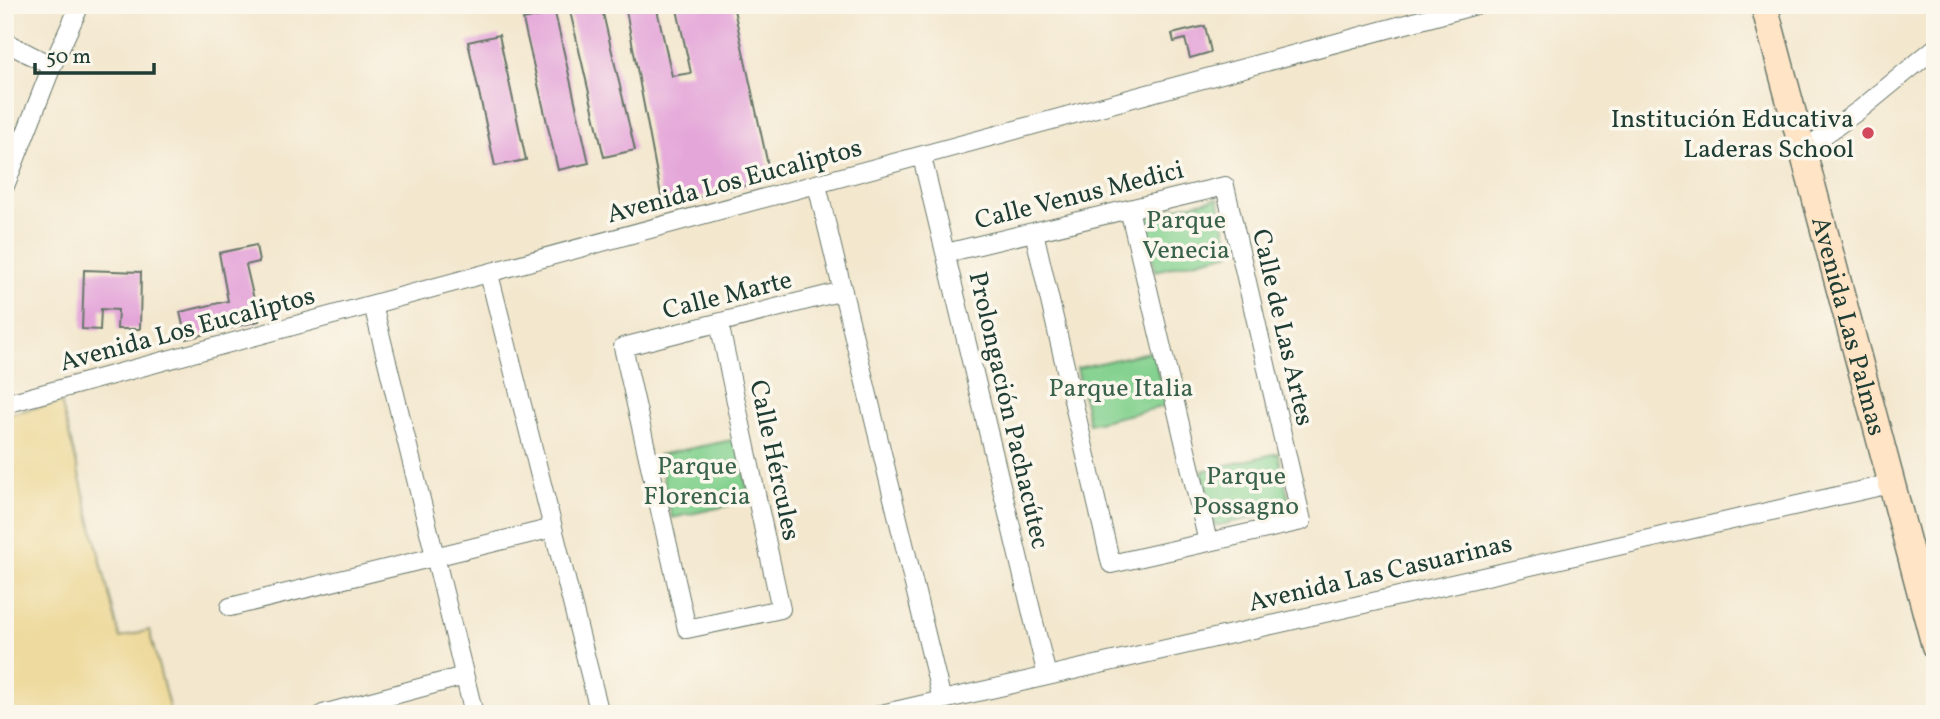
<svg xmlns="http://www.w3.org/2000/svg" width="1940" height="719" font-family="Vollkorn,serif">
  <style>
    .green { fill: #85d290; stroke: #528862; stroke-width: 2 }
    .sand { fill: #eeda9e; stroke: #868c69; stroke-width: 2 }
    .building { fill: #e4a6d9 }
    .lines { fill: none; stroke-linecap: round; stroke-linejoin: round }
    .street-casing { stroke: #69786a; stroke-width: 20 }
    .secondary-casing { stroke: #69786a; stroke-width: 29 }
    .street { stroke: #fff; stroke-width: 18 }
    .secondary { stroke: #ffe4c6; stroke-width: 26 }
    .poi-dot { fill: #d1495b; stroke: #fbf7ec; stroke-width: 2.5 }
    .labels { text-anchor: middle; stroke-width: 7; stroke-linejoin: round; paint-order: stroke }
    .poi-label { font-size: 26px; fill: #1f3d34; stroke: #fbf7ec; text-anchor: end }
    .street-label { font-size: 26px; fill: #1f3d34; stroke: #fbf7ec }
    .park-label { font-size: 26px; fill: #38624b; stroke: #fbf7ec }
  </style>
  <rect width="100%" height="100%" fill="#fbf7ec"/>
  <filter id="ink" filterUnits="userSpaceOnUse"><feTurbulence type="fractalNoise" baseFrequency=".0143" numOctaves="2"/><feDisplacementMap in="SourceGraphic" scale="14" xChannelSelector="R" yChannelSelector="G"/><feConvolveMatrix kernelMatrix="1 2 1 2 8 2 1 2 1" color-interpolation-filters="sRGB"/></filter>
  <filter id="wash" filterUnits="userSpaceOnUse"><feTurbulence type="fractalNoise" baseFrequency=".00686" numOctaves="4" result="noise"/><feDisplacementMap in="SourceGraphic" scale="28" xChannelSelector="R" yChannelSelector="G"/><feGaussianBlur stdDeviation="1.57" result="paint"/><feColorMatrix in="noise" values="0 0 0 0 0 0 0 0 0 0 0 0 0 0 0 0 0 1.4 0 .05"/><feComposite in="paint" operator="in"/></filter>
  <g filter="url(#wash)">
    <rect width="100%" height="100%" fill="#f3e7ce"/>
    <path class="green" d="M1218,198L1231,253L1155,271L1142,215Z
      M1153,351L1166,406L1089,424L1077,368Z
      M737,439L750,501L672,518L658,455Z
      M1278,453L1291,509L1215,526L1202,471Z"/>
    <path class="sand" d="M61,402L120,638L149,630L171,714H5V415Z"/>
    <g id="blocks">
      <path class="building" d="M577,5H601L635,150L604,157L569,7Z
        M625,5H656L672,76L691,73L676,5H733L771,179L663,206Z
        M555,13L589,163L558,170L523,20Z
        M1205,26L1211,52L1190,58L1185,39L1174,42L1172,34Z
        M499,35L526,160L495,166L468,42Z
        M256,245L259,262L246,265L259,321L186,339L180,312L228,301L219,253Z
        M84,270L141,272L140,329H117L118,310L101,309L100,330L82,329Z"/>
    </g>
  </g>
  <g filter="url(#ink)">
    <use href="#blocks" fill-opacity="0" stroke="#69786a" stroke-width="2"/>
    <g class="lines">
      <g class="street-casing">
        <path id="street" d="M5,42L52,66
          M1801,152L1862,108L1935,48
          M922,157L1047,676
          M817,185L942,700
          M5,186L52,66L80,5
          M1129,209L1208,542
          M946,253L1225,186L1302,521L1111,564L1034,232
          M489,274L600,714
          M373,305L474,714
          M719,323L781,609L687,629L623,347L843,291
          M5,404L1476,5
          M230,607L553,528
          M323,714L464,676
          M881,714L1890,484"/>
      </g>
      <g class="secondary-casing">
        <g id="secondary">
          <path id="s1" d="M1764,5L1935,646"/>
        </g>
      </g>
      <use href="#street" class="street"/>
      <use href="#secondary" class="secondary"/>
    </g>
  </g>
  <circle class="poi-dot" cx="1868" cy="133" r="7"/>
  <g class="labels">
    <g class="poi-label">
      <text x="1854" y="127">Institución Educativa<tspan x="1854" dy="30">Laderas School</tspan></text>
    </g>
    <g class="street-label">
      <text transform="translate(734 180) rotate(-15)" y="9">Avenida Los Eucaliptos</text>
      <text transform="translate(1079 194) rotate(-14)" y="9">Calle Venus Medici</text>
      <text transform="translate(727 294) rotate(-14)" y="9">Calle Marte</text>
      <text dy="9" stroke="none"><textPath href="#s1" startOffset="332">Avenida Las Palmas</textPath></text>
      <text transform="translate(1284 327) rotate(77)" y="9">Calle de Las Artes</text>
      <text transform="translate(187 328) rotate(-15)" y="9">Avenida Los Eucaliptos</text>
      <text transform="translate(1010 410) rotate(77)" y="9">Prolongación Pachacútec</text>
      <text transform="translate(776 460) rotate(78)" y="9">Calle Hércules</text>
      <text transform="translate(1380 572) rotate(-13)" y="9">Avenida Las Casuarinas</text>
    </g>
    <g class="park-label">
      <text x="1186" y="228">Parque<tspan x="1186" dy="30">Venecia</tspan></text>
      <text x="1121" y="396">Parque Italia</text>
      <text x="697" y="474">Parque<tspan x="697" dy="30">Florencia</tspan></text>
      <text x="1246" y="484">Parque<tspan x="1246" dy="30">Possagno</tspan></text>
    </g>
  </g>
  <rect width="1940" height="719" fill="none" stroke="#fbf7ec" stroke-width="28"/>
  <path d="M35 63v10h119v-10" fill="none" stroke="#1f3d34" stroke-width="3.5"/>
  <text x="46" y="63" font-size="21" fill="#1f3d34" stroke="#fbf7ec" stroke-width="5" paint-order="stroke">50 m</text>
</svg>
